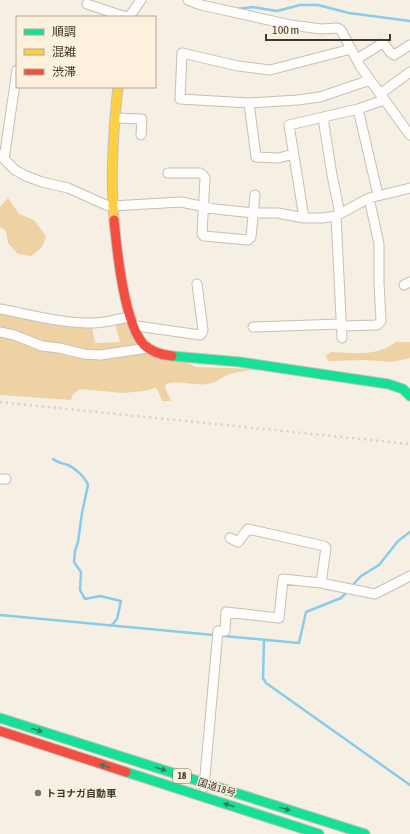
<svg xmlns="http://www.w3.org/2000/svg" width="410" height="834" font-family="'Asap Condensed','Noto Sans JP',sans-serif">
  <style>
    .green { fill: #eed2a3 }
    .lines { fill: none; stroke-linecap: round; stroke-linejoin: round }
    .stream { stroke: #88ccec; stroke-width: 2.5 }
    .street-casing { stroke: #c6c0b6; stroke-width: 11 }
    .fast-casing { stroke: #c6c0b6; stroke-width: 11 }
    .slow-casing { stroke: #c6c0b6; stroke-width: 11 }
    .jam-casing { stroke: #c6c0b6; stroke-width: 11 }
    .street { stroke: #fefdfb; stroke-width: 9 }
    .fast { stroke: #16e098; stroke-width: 9 }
    .slow { stroke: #ffcf43; stroke-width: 9 }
    .jam { stroke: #f24e42; stroke-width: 9 }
    .rail { stroke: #d3d1ce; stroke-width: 2.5; stroke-dasharray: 2 4; stroke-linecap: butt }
    .oneway { fill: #2b835d }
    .poi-dot { fill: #7e776d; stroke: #fdf1dd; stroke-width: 1.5 }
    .labels { text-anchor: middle; stroke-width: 3; stroke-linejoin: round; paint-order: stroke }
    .shield { fill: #fdf1dd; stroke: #776f62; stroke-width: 1 }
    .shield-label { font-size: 9px; font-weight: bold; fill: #3d372d }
    .street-label { font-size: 10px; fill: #3d372d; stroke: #fdf1dd }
    .poi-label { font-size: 10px; font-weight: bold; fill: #3d372d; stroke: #fdf1dd; text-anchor: start }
  </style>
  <rect width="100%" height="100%" fill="#f6efe4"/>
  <path class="green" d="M8,198L19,214L34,220L43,232L46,237L42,247L31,256L18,254L8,243L6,231L0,227V207Z
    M0,312L92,327L95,343L120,342L115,324L126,322L138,347L99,353L59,346L0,330Z
    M0,337L23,340L83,357L145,350L183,361L196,367L255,369C247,371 234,372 227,375C219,379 217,383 207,384C194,386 178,380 166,384L165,388L171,401H162L158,390L155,388L144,391L123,393L80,389L73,394L71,400L0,395Z
    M396,342H410V358L392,362L364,360L332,361H328L326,355L331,352C354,353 377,357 396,342Z"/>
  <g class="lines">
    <path class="stream" d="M237,9L253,7L277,11L300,5H318L349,13L410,21
      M53,459C58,463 62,463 68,465C75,468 85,477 88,485L82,513L78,542L75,551L74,562L81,572L80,590L85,599L100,596L121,601L117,619L111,626
      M351,587L361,576L379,565L398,541L410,532
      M0,615L299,643L306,612L341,598L348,591
      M264,640L263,678L266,683L410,785"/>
    <g class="street-casing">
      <path id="street" d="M188,0L201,5L291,25L321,29L337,28L341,30L360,66L410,135
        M87,4L126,17
        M129,17L141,0
        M351,49L270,70L238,66L182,53L180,99L249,103L297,100L320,97L370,80
        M357,59L381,44L385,45L390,52L394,55L410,45
        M380,94L410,72
        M249,103L256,157L279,158L293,154
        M358,109L378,195
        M115,118L142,119L141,135
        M323,118L332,175L340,214
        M0,155L15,170L26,176L42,182L68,188L106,205L112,206L181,202L215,209L254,213H278L304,218H322L336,216L369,198L410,188
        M4,159L17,70
        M168,173H200L203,175L205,178L202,234L204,236L248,240L251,237L255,195
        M336,216L342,338
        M304,218L289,125L358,109L384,100
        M404,285L410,282
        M0,309C28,314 65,324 93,323C105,323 117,319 130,317
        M342,326L377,325L381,321L379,282V244L369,198
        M253,327L341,324
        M134,328L137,326L200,335L202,333L203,330L197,284
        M0,332L14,335L42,346L59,348L84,354L100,355L148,348
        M0,479H6
        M230,538L238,542L248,529L324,546L326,548L321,583
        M204,787L218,631H225L226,612L279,618L283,579L321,583L375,594L410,576"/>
    </g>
    <g class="fast-casing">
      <path id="fast" d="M172,356L240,362L388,384L403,389L410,396
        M0,718L365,834
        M126,772L319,834"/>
    </g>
    <g class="slow-casing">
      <path id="slow" d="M114,220C110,175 113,132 118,87"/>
    </g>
    <g class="jam-casing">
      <path id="jam" d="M114,220C117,251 124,323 144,345C152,352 162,355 172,356
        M0,731L126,772"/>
    </g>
    <use href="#street" class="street"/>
    <use href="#fast" class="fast"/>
    <use href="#slow" class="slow"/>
    <use href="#jam" class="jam"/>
    <path class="rail" d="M0,402L410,444"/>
  </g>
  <defs><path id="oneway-solid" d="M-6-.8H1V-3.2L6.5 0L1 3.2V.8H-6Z"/></defs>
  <g class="oneway">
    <use href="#oneway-solid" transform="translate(37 730) rotate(18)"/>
    <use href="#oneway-solid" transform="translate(105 766) rotate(-162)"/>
    <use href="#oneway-solid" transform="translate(161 769) rotate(18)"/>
    <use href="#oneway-solid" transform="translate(229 805) rotate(-162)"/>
    <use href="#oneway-solid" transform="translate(285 809) rotate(18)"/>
  </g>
  <circle class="poi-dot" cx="38" cy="793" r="4"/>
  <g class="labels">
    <rect class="shield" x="173" y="769" width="18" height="14" rx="3"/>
    <g class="shield-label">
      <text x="182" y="779">18</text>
    </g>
    <g class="street-label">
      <text transform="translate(217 787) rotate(18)" y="4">国道18号</text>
    </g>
    <g class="poi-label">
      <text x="46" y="797">トヨナガ自動車</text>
    </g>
  </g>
  <rect x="16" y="16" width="140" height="72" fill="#fdf1dd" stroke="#b0a797"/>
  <rect x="24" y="29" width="20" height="6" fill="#16e098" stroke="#b0a797"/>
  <text x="52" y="36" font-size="12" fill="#3d372d">順調</text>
  <rect x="24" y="49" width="20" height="6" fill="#ffcf43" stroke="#b0a797"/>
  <text x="52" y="56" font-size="12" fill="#3d372d">混雑</text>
  <rect x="24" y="69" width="20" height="6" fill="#f24e42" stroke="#b0a797"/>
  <text x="52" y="76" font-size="12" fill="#3d372d">渋滞</text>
  <path d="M266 34v6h124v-6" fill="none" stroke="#3d372d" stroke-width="2"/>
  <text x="272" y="34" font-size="12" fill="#3d372d" stroke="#fdf1dd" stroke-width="3" paint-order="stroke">100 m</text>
</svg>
